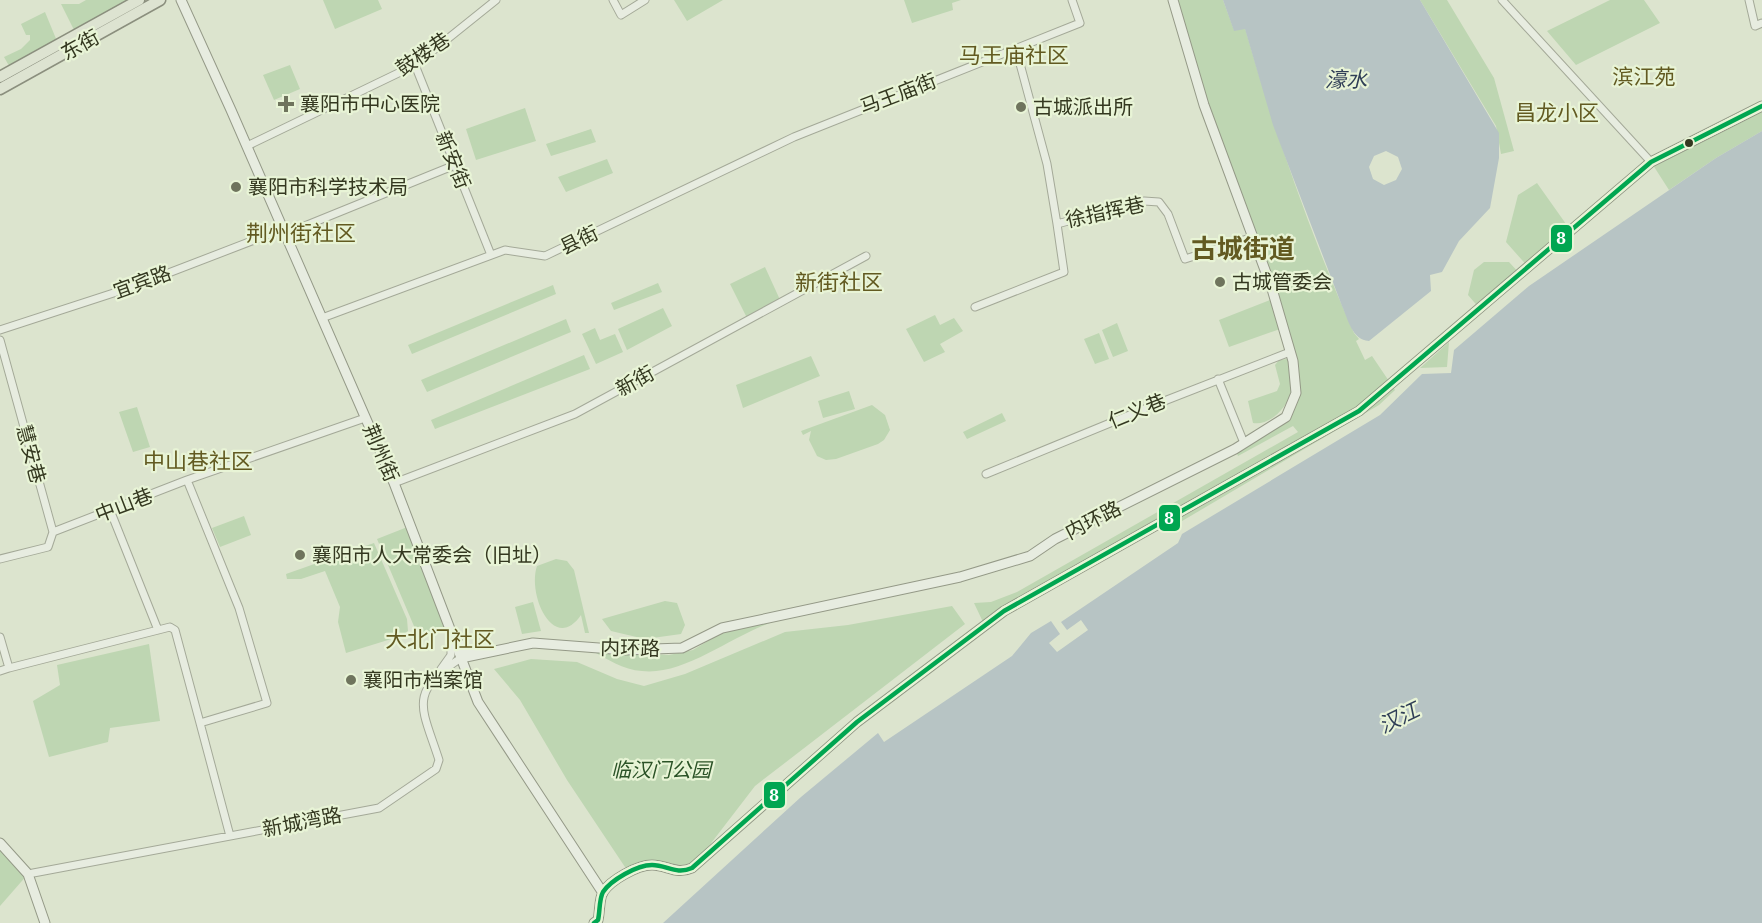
<svg xmlns="http://www.w3.org/2000/svg" width="1762" height="923" font-family="'IBM Plex Serif','Noto Sans SC',serif">
  <style>
    .green { fill: #bed6b2 }
    .water { fill: #b7c4c4; fill-rule: evenodd }
    .lines { fill: none; stroke-linecap: round; stroke-linejoin: round }
    .street-casing { stroke: #a4a998; stroke-width: 9 }
    .secondary-casing { stroke: #949987; stroke-width: 11 }
    .primary-casing { stroke: #8b8f7e; stroke-width: 13 }
    .street { stroke: #e7ece0; stroke-width: 7 }
    .secondary { stroke: #e7ece0; stroke-width: 9 }
    .primary { stroke: #dde3d1; stroke-width: 10 }
    .bus-1-casing { stroke: #e8f4d6; stroke-width: 9 }
    .bus-1 { stroke: #00a651; stroke-width: 4.5 }
    .poi-dot { fill: #6f745d; stroke: #e8f4d6; stroke-width: 2 }
    .bus-dot { fill: #343820; stroke: #e8f4d6; stroke-width: 2 }
    .labels { text-anchor: middle; stroke-width: 4.5; stroke-linejoin: round; paint-order: stroke }
    .street-label { font-size: 20px; fill: #343820; stroke: #e8f4d6 }
    .poi-label { font-size: 20px; fill: #343820; stroke: #e8f4d6; text-anchor: start }
    .park-label { font-size: 20px; font-style: italic; fill: #2b5327; stroke: #e8f4d6 }
    .neighbourhood-label { font-size: 21px; fill: #625a21; stroke: #e8f4d6 }
    .water-label { font-size: 21px; font-style: italic; fill: #303f57; stroke: #e8f4d6 }
    .quarter-label { font-size: 22px; fill: #625a21; stroke: #e8f4d6 }
    .district-label { font-size: 26px; font-weight: bold; fill: #625a21; stroke: #e8f4d6 }
    .line-badge { stroke: #e8f4d6; stroke-width: 2 }
    .badge-label { font-size: 16px; text-anchor: middle; font-weight: bold; fill: #fff }
  </style>
  <rect width="100%" height="100%" fill="#dce4ce"/>
  <path class="green" d="M86,0H139L77,36L61,4H79Z
    M323,0H378L382,9L335,29Z
    M674,0H723L687,21Z
    M904,0H961L952,3L953,10L912,23Z
    M1173,0H1223L1234,30L1245,28C1275,132 1310,234 1354,333L1359,339L1356,341L1365,360L1372,356L1395,390L1379,405L1177,524L1173,518L983,622L974,603L991,602L1017,592L1298,432L1293,426L1238,456L1235,449L1286,417L1296,393L1283,328L1229,347L1219,320L1275,298L1204,105Z
    M1420,0H1447L1494,78L1514,151L1501,154L1496,126Z
    M1610,0H1644L1660,23L1576,65L1547,31Z
    M45,12L59,46L12,71L4,57L21,49L30,40V35H26L21,24Z
    M290,65L300,89L274,100L263,75Z
    M1762,106V131L1716,158L1669,190L1651,162Z
    M525,108L536,141L476,160L466,129Z
    M591,129L596,142L551,156L546,144Z
    M607,159L613,173L566,192L558,177Z
    M1537,183L1571,231L1529,268L1506,242L1518,195Z
    M1484,262H1509L1521,275L1480,309L1468,295L1474,270Z
    M765,267L781,302L748,320L730,284Z
    M658,283L662,292L614,310L611,303Z
    M553,285L556,294L412,354L408,345Z
    M663,308L672,326L627,350L618,329Z
    M935,315L940,325L954,318L963,331L940,344L945,352L924,362L906,329Z
    M566,319L571,332L427,392L421,380Z
    M1117,323L1128,351L1113,357L1102,330Z
    M595,328L600,340L615,334L623,352L596,364L582,334Z
    M1099,333L1109,359L1095,364L1084,339Z
    M1449,342L1447,367L1420,368Z
    M584,355L590,369L435,429L431,420Z
    M811,356L820,376L743,408L736,385Z
    M1287,359L1290,362C1290,371 1293,382 1291,391C1288,407 1270,426 1253,423L1248,401L1277,391L1280,384L1275,365L1279,360Z
    M849,391L855,409L823,418L818,401Z
    M872,405L885,415L890,430L884,440L878,444L836,459L826,460L817,456L809,440L811,431L803,435L801,431Z
    M137,407L150,447L133,452L119,412Z
    M1002,413L1006,421L967,439L963,432Z
    M244,516L251,535L220,547L212,528Z
    M410,526L449,627L419,638L377,539Z
    M374,543L407,619L408,631L401,636L346,653L338,622L340,607L325,571L301,579H287L286,574Z
    M556,559L567,561L574,570L589,633H585L581,615C554,654 527,595 537,566Z
    M665,601L677,603L685,625L681,634L645,639L611,631L602,619Z
    M533,602L541,631L522,634L515,607Z
    M952,606L965,624L755,786L692,868L653,865L629,873L567,780L520,700L494,669L531,659L577,662L617,679L644,686L685,674L785,632L848,625Z
    M770,623C732,636 683,676 642,671C623,670 607,659 591,650L669,655L693,650L729,628Z
    M149,644L160,721L110,728L108,742L49,757L33,701L60,685L57,665Z
    M0,843L28,874L0,906Z"/>
  <path class="water" d="M1223,0H1420L1499,133V158L1490,208L1459,241L1442,272L1430,275L1431,291L1369,341C1352,340 1348,319 1342,306L1273,125L1245,29L1234,31ZM1386,151L1398,157L1402,169L1396,180L1384,185L1373,179L1369,167L1374,156Z
    M1762,131V923H663L801,797L878,733L884,742L1012,656L1031,633L1051,621L1060,634L1049,643L1057,652L1088,630L1081,620L1067,630L1061,622L1178,543L1182,534L1380,415L1422,374L1451,373L1454,350L1529,286L1716,158Z"/>
  <g class="lines">
    <g class="street-casing">
      <path id="street" d="M613,0L621,15L645,0
        M1502,0L1651,162
        M1749,0L1755,26L1762,23
        M1016,49L1047,164L1057,224L1144,201L1159,202L1168,214L1185,259L1253,237
        M415,65L491,255
        M247,146L415,65L496,0
        M285,234L455,165
        M975,307L1064,272L1057,224
        M322,318L505,250L545,256L794,137L1080,23L1072,0
        M0,330L132,287L283,229
        M0,340L53,532
        M1218,379L1244,443
        M986,474L1154,405L1290,352
        M187,480L239,608L267,703L200,723L230,836
        M394,483L575,414L866,256
        M110,510L158,630
        M53,532L187,480L365,418
        M0,559L48,547L53,532
        M0,637L9,668L0,671
        M457,639L466,651L479,653
        M9,668L170,627L175,630L200,723
        M441,669L451,655V635
        M28,874L379,808L436,769L439,760C422,707 407,693 461,658"/>
    </g>
    <g class="secondary-casing">
      <path id="secondary" d="M181,0L231,110L394,483L478,702L603,893
        M461,658L533,643L625,650L682,648L722,628L960,577L1030,556L1055,539L1235,449L1286,417L1296,393L1293,361L1272,289L1204,105L1173,0
        M0,843L28,874L45,923
        M594,923L598,920C600,912 599,899 603,892C611,880 637,865 652,865C667,865 676,875 692,868L857,722L1004,611L1359,411L1651,162L1762,106"/>
    </g>
    <g class="primary-casing">
      <path id="primary" d="M0,77L139,0
        M0,89L160,0"/>
    </g>
    <use href="#street" class="street"/>
    <use href="#secondary" class="secondary"/>
    <use href="#primary" class="primary"/>
    <g class="bus-1-casing">
      <path id="bus-1" d="M594,923L598,920C600,912 599,899 603,892C611,880 637,865 652,865C667,865 676,875 692,868L857,722L1004,611L1359,411L1651,162L1762,106"/>
    </g>
    <use href="#bus-1" class="bus-1"/>
  </g>
  <g class="poi-dot">
    <path d="M283 95h6v6h6v6h-6v6h-6v-6h-6v-6h6z"/>
    <circle cx="1021" cy="107" r="6"/>
    <circle cx="236" cy="187" r="6"/>
    <circle cx="1220" cy="282" r="6"/>
    <circle cx="300" cy="555" r="6"/>
    <circle cx="351" cy="680" r="6"/>
  </g>
  <circle class="bus-dot" cx="1689" cy="143" r="5"/>
  <g class="labels">
    <g class="street-label">
      <text transform="translate(80 45) rotate(-29)" y="7">东街</text>
      <text transform="translate(423 54) rotate(-34)" y="7">鼓楼巷</text>
      <text transform="translate(898 94) rotate(-21)" y="7">马王庙街</text>
      <text transform="translate(453 160) rotate(68)" y="7">新安街</text>
      <text transform="translate(1105 212) rotate(-12)" y="7">徐指挥巷</text>
      <text transform="translate(579 240) rotate(-26)" y="7">县街</text>
      <text transform="translate(142 282) rotate(-20)" y="7">宜宾路</text>
      <text transform="translate(635 381) rotate(-29)" y="7">新街</text>
      <text transform="translate(1137 411) rotate(-22)" y="7">仁义巷</text>
      <text transform="translate(381 453) rotate(67)" y="7">荆州街</text>
      <text transform="translate(31 454) rotate(75)" y="7">慧安巷</text>
      <text transform="translate(124 505) rotate(-21)" y="7">中山巷</text>
      <text transform="translate(1093 520) rotate(-27)" y="7">内环路</text>
      <text transform="translate(630 648) rotate(1)" y="7">内环路</text>
      <text transform="translate(302 822) rotate(-11)" y="7">新城湾路</text>
    </g>
    <g class="poi-label">
      <text x="300" y="111">襄阳市中心医院</text>
      <text x="1033" y="114">古城派出所</text>
      <text x="248" y="194">襄阳市科学技术局</text>
      <text x="1232" y="289">古城管委会</text>
      <text x="312" y="562">襄阳市人大常委会（旧址）</text>
      <text x="363" y="687">襄阳市档案馆</text>
    </g>
    <g class="park-label">
      <text x="661" y="777">临汉门公园</text>
    </g>
    <g class="neighbourhood-label">
      <text x="1644" y="84">滨江苑</text>
      <text x="1557" y="120">昌龙小区</text>
    </g>
    <g class="water-label">
      <text x="1346" y="87">濠水</text>
      <text transform="translate(1399 718) rotate(-26)" y="7">汉江</text>
    </g>
    <g class="quarter-label">
      <text x="1014" y="63">马王庙社区</text>
      <text x="301" y="241">荆州街社区</text>
      <text x="839" y="290">新街社区</text>
      <text x="198" y="469">中山巷社区</text>
      <text x="440" y="647">大北门社区</text>
    </g>
    <g class="district-label">
      <text x="1243" y="258">古城街道</text>
    </g>
  </g>
  <g class="line-badge">
    <rect x="1550" y="224" width="23" height="29" rx="6" fill="#00a651"/>
    <rect x="1158" y="504" width="23" height="28" rx="6" fill="#00a651"/>
    <rect x="763" y="781" width="23" height="28" rx="6" fill="#00a651"/>
  </g>
  <g class="badge-label">
    <text x="1561" y="244">8</text>
    <text x="1169" y="524">8</text>
    <text x="774" y="801">8</text>
  </g>
</svg>
